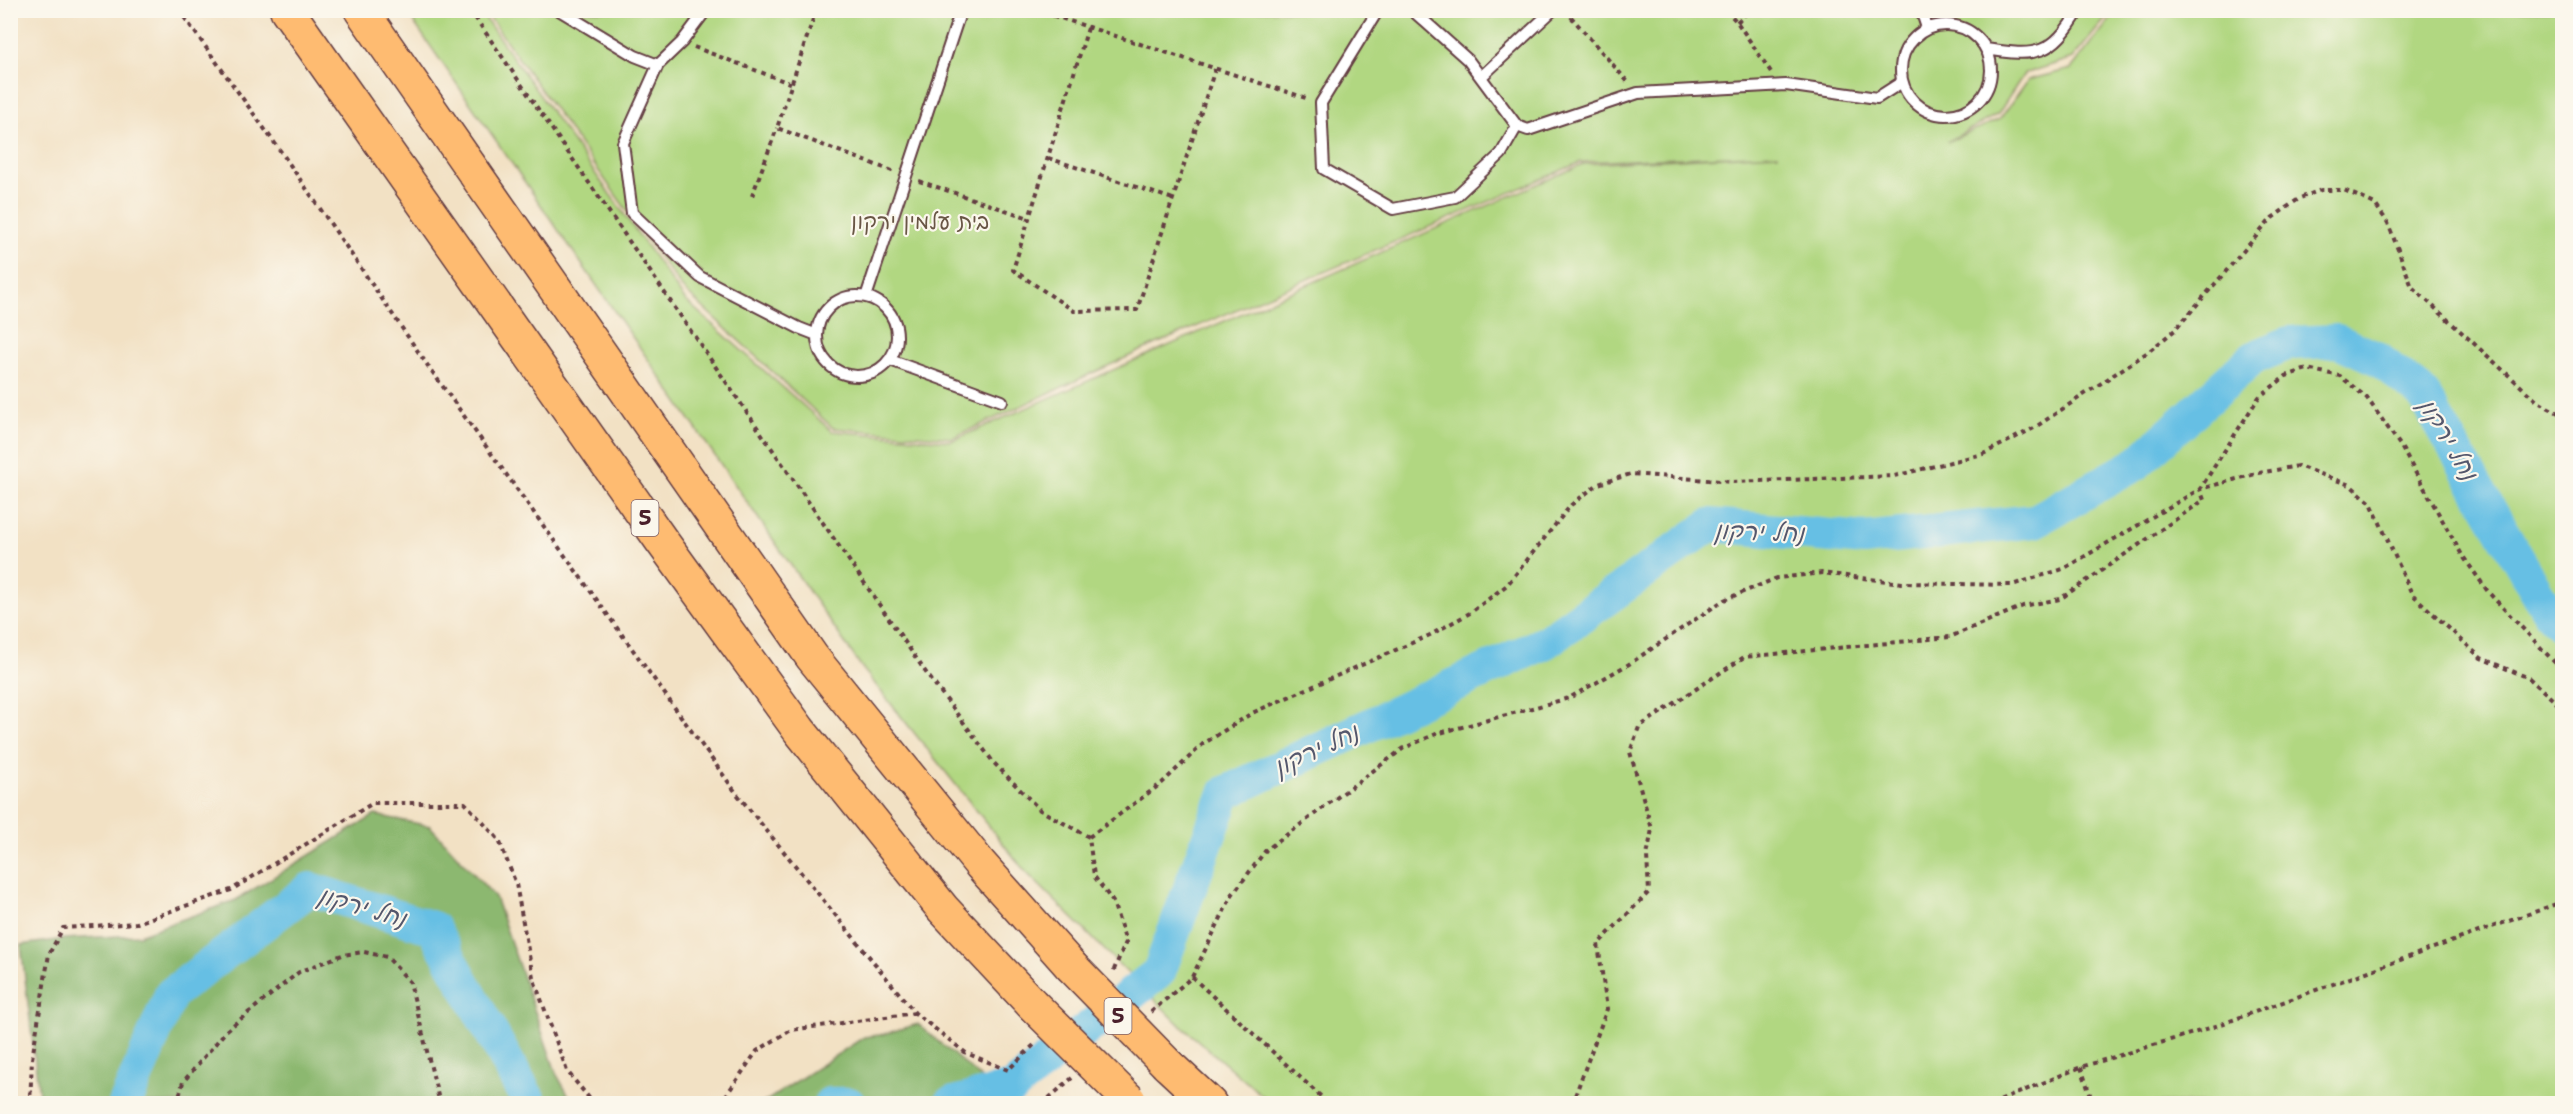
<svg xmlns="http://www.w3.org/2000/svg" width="2573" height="1114" font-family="'Shantell Sans','Playpen Sans Hebrew',sans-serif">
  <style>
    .green { fill: #b1d781; stroke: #7e7b56; stroke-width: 1.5 }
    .forest { fill: #8cb86f; stroke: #6b6c4d; stroke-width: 1.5 }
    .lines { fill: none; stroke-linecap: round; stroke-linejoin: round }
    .river { stroke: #66bfe4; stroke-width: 34 }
    .lane-casing { stroke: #633c42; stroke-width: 14 }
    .highway-casing { stroke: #633c42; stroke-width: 36 }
    .path { stroke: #633c42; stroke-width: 4; stroke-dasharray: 4.5 4.5; stroke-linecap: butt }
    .lane { stroke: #fff; stroke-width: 10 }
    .highway { stroke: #febb71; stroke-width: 33 }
    .highway-bridge-casing { stroke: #633c42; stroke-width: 36; stroke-linecap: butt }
    .highway-bridge { stroke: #febb71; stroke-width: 33 }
    .labels { text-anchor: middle; stroke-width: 4.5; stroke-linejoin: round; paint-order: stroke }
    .shield { fill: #fbf7ec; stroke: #7f6065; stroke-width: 1.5 }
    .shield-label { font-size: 21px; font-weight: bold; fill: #4a1f2b }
    .park-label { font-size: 22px; fill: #695645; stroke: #fbf7ec }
    .water-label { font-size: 24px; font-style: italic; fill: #54576c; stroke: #fbf7ec }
  </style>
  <rect width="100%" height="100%" fill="#fbf7ec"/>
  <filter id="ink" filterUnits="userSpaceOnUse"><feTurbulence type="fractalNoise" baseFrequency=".0167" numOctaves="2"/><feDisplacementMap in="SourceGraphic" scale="12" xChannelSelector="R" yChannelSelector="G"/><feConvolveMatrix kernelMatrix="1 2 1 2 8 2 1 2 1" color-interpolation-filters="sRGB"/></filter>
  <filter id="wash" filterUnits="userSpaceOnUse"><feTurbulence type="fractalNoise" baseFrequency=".008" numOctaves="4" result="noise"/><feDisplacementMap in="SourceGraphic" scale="24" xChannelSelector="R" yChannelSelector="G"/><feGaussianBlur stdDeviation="1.35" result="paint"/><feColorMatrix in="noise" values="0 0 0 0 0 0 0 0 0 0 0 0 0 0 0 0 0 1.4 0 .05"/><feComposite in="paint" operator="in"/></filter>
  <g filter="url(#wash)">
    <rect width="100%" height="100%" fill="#f2e1c4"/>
    <path class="green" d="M406,11H480L685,300L832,431L951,441L1583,164L1779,154L1581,162L1149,347L952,438L833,428L682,288L485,11H2112L2073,58L2024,74L1998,114L1947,142L2000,119L2028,80L2071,69L2117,11H2562V1103H1271L1181,1026L1025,871L863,669Z"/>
    <path class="forest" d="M375,815L430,826L495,897L557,1075L573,1103H40L21,945L64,939L139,935L236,900Z
      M918,1024L1008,1101L1002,1104L763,1103L864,1037L880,1035Z"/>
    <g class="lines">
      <path class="river" d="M125,1104L171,994L310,889L433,928L531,1104
        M830,1104H849
        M950,1104L1012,1088L1159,972L1225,793L1546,642L1710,525L1864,539L2035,521L2136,464L2253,358L2289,343L2338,341L2378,359L2423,394L2551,616L2562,625"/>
    </g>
  </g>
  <g filter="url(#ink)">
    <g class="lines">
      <g class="lane-casing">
        <path id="lane" d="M559,10L635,56L658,65
          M706,10L682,42L658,65L623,143L632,213L700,277L799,328L817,335
          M1378,10L1321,103L1324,169L1393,209L1455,197L1501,154L1517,126L1468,60L1412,10
          M1921,10L1927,28
          M1901 70a45 45 0 1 1 90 0a45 45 0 1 1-90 0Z
          M1986,49C2036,57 2052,56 2079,10
          M1481,77L1553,10
          M1517,126L1528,130L1638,93L1786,85L1877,98L1902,82
          M817 336a40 40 0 1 1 80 0a40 40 0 1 1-80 0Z
          M866,297L961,10
          M890,360L1002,401"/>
      </g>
      <g class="highway-casing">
        <path id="highway" d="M287,10L661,540L799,730L943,909L1032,1004
          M361,10L812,657L980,864L1071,966
          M1167,1064L1210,1104"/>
      </g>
      <path class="path" d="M179,10L284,156L428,366L737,794L915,1013L966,1053L1008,1070L1037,1042
        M470,10L927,674L994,763L1040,810L1089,837L1094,876L1113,902L1126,942L1113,972
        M816,10L777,128L895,172
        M1036,10L1309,99
        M1565,10L1628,82
        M1726,10L1737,22L1771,72
        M1737,22L1750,10
        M1088,28L1013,270L1074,311L1137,310L1215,69
        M694,47L792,84
        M1048,158L1173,199
        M919,181L1029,218
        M752,196L777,128
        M1089,837L1162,783L1203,744L1252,713L1430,635L1470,613L1507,585L1571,505L1598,484L1631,474L1733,482L1894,476L1983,454L2034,428L2148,352L2175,330L2272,218L2300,198L2321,190H2344L2375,204L2388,223L2412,287L2538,402L2562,415
        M1192,977L1329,1104
        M1151,1012L1192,977L1232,895L1266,850L1404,748L1436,734L1569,698L1629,664L1724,600L1777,578L1822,573L1902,583L2012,585L2063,569L2200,489L2259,397L2286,376L2307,369L2340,376L2367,398L2400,445L2462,555L2489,593L2562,670
        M2081,1067L2093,1104
        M30,1104L32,1059L49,954L63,928L137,923L231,890L373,803H465L499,840L516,884L533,977L567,1071L594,1104
        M177,1104L183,1082L227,1030L299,972L342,955L364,952L387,957L410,982L440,1104
        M720,1104L757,1051L791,1030L915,1013
        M1042,1104L1072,1078
        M1572,1104L1607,1009L1598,944L1649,892L1647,856L1652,829L1630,752L1639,727L1744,657L1950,637L2023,606L2060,599L2204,500L2200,489L2259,473L2298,466L2350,485L2371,503L2412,594L2481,658L2529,678L2562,708
        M1992,1104L2081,1067L2213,1027L2562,902"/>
      <use href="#lane" class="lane"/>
      <use href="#highway" class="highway"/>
      <g class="highway-bridge-casing">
        <path id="highway-bridge" d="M1071,966L1167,1064
          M1032,1004L1129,1100"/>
      </g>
      <use href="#highway-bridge" class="highway-bridge"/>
    </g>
  </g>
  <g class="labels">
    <g class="shield">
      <rect x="631.5" y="500" width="27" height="36" rx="4.5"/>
      <rect x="1104.5" y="998" width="27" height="36" rx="4.5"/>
    </g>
    <g class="shield-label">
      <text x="645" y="525">5</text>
      <text x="1118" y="1023">5</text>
    </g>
    <g class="park-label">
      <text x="920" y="229">בית עלמין ירקון</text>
    </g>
    <g class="water-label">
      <text transform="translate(2448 439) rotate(59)" y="8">נחל ירקון</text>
      <text transform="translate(1759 532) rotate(2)" y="8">נחל ירקון</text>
      <text transform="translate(1316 750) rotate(-25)" y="8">נחל ירקון</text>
      <text transform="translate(362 907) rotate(16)" y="8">נחל ירקון</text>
    </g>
  </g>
  <rect width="2573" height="1114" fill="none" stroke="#fbf7ec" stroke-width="36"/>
</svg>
